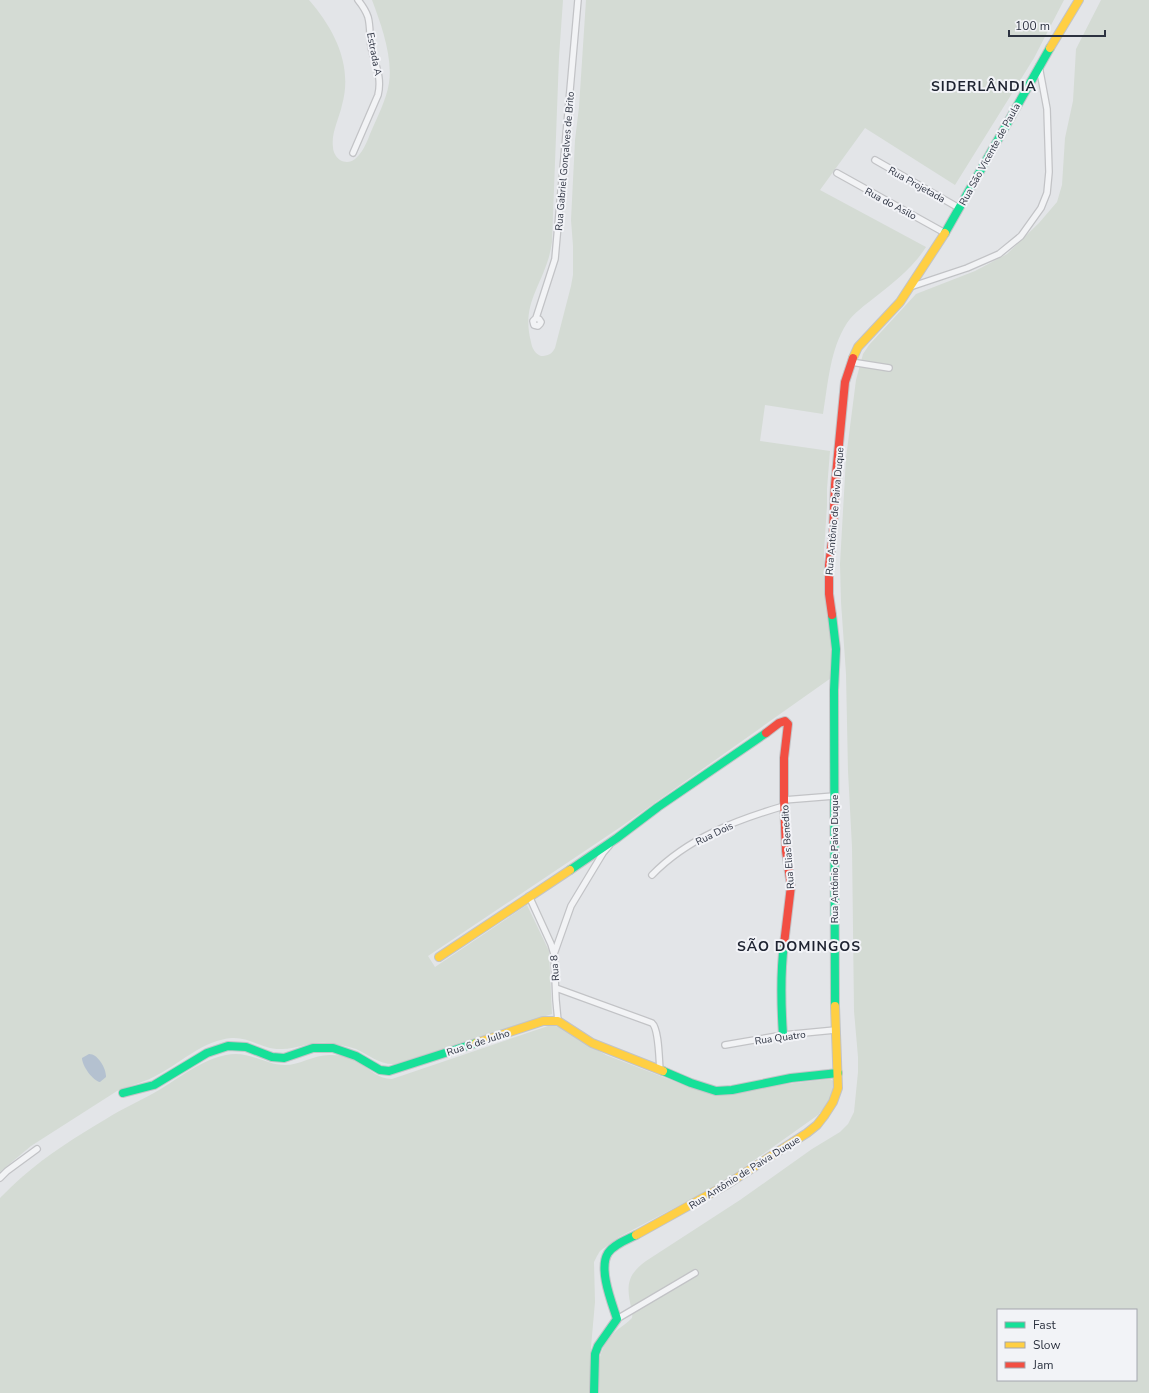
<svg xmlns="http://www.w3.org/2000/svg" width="1149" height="1393" font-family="'Nunito Sans',sans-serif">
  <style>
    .green { fill: #d4dbd4; fill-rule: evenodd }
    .water { fill: #b4c1d0 }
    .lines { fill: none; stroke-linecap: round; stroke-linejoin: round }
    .street-casing { stroke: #c2c3c6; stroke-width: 8 }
    .fast-casing { stroke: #c2c3c6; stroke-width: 10 }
    .slow-casing { stroke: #c2c3c6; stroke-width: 10 }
    .jam-casing { stroke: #c2c3c6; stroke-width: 10 }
    .street { stroke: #f2f3f5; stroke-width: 5.5 }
    .fast { stroke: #16e098; stroke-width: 8 }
    .slow { stroke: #ffcf43; stroke-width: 8 }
    .jam { stroke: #f24e42; stroke-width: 8 }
    .labels { text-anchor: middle; stroke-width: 4; stroke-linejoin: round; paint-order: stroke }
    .street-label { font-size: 10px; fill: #2c3240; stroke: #f2f3f7 }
    .district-label { font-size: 14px; font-weight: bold; letter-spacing: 1px; fill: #1e2331; stroke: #f2f3f7 }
  </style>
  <rect width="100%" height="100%" fill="#e3e5e8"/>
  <path class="green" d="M0,0H309C335,30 353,66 342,105C339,119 331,133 333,147C333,152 336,157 340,160C356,169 366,145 370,134C377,117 386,101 389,83C393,57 381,24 372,0H563L559,57L552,242C551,248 550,254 548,260C538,291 522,307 531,342C532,348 535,354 541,356C548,356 552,354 555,348L571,286L573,275V246L571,220L575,140L579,107L586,0H1064L1034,58L955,185L865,128L820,190L926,247C913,268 893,283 874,298C865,305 854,313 847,323C830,349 828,384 823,414L765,405L760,441L830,451L827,489V506L824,551V575L832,650L831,678L622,826L428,956L435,967L527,905L549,951L552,1014L395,1064C380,1065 369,1055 356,1049C347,1046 336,1044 327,1043C309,1041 298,1049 282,1049C264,1050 250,1037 232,1038C204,1040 182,1062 159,1074C146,1082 131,1085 117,1091L31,1146L0,1172Z
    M1101,0H1149V1393H597C598,1365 596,1351 617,1330C622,1326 627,1323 632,1318C633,1313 631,1308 630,1302C626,1282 630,1273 646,1261L740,1200L812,1149L840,1132L848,1124L854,1112L858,1072V1057L854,1011L852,847L848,771L846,674L841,602L840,564L846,458L856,380L863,354L869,345L916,294L975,271L1007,254L1039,223L1057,202L1062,185L1065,138L1073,101L1076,49ZM998,1310H1136V1380H998Z
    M551,1025L560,1027L577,1039L606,1055L689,1087L710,1093L830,1079L835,1082V1089L827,1104L818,1115L739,1171L716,1186L619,1237L600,1251L597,1256L594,1262L595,1302L591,1347L592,1393H0V1198C7,1191 14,1184 22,1177C47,1155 77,1136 106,1119C123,1108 142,1100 159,1090C179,1078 203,1059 226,1055C249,1050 265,1065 285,1065C300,1065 315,1054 332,1055C342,1055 352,1058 360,1063C371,1070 378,1079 392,1079Z"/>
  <path class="water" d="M89,1054C98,1054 106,1068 106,1077L100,1082C93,1081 82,1066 82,1058Z"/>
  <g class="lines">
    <g class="street-casing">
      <path id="street" d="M353,153L378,95C382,78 376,67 372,51C369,40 371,28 368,17C366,11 362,5 358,0
        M875,160L959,208
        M837,173L945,233
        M910,287L967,268L999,254L1021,236L1041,208L1047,193L1049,172L1047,109L1039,66
        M536,318L539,319L541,322L540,324L538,326L534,325L533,321L536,318L555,259L578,0
        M851,362L889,368
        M784,800L834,796
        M652,875C688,838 736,820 784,806
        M529,896L551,944L554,954L556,1000L558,1021
        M554,954L571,906L603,853L609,846
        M556,988L652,1023C659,1029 659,1060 660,1070
        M725,1045L783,1035L835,1030
        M0,1178L7,1171L37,1149
        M617,1319L695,1273"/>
    </g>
    <g class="fast-casing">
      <path id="fast" d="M945,233L1050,48
        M832,615L836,649L834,690L835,1006
        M570,870L617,838L658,807L766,733
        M783,1035C781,1005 780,975 784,944
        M663,1071L691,1083L716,1091L732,1090L791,1078L838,1073
        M123,1093L154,1085L207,1053L228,1046L246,1047L272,1057L284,1058L313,1048H333L356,1056L380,1070L389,1071L476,1043
        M594,1393L595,1354L598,1346L617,1319C612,1303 598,1269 608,1253C614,1244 628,1239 636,1235"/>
    </g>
    <g class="slow-casing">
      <path id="slow" d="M1050,48L1079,0
        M853,358L858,347L900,302L945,233
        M439,957L570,870
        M476,1043L543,1021H558L592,1043L663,1071
        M636,1235L726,1185L807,1133L817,1125L824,1116L833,1102L838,1088L835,1006"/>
    </g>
    <g class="jam-casing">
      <path id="jam" d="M832,615L829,594V565L833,533L835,485L845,382L853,358
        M766,733L779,723L785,721L788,724L784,758V800L786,851L791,886L784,944"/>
    </g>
    <use href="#street" class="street"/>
    <use href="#fast" class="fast"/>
    <use href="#slow" class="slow"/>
    <use href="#jam" class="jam"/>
  </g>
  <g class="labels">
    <g class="street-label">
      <text transform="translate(375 54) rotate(79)" y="4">Estrada A</text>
      <text transform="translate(989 154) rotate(-61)" y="4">Rua São Vicente de Paula</text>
      <text transform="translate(564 161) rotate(-85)" y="4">Rua Gabriel Gonçalves de Brito</text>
      <text transform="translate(917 184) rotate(29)" y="4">Rua Projetada</text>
      <text transform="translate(891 203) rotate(28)" y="4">Rua do Asilo</text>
      <text transform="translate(834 511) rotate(-85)" y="4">Rua Antônio de Paiva Duque</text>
      <text transform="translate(714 833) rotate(-26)" y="4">Rua Dois</text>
      <text transform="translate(787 847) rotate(-94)" y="4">Rua Elias Benedito</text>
      <text transform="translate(834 859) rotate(-90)" y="4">Rua Antônio de Paiva Duque</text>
      <text transform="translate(554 968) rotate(-94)" y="4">Rua 8</text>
      <text transform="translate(780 1037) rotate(-8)" y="4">Rua Quatro</text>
      <text transform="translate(478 1042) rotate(-18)" y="4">Rua 6 de Julho</text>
      <text transform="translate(744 1172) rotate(-32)" y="4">Rua Antônio de Paiva Duque</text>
    </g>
    <g class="district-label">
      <text x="984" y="91">SIDERLÂNDIA</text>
      <text x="799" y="951">SÃO DOMINGOS</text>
    </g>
  </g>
  <rect x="997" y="1309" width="140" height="72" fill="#f2f3f7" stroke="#a3a6ae"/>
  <rect x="1005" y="1322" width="20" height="6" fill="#16e098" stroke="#a3a6ae"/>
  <text x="1033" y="1329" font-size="12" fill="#2c3240">Fast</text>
  <rect x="1005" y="1342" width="20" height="6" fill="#ffcf43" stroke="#a3a6ae"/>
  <text x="1033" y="1349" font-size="12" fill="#2c3240">Slow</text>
  <rect x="1005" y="1362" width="20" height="6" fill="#f24e42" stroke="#a3a6ae"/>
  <text x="1033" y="1369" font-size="12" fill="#2c3240">Jam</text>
  <path d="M1009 30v6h96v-6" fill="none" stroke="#2c3240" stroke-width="2"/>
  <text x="1015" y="30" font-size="12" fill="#2c3240" stroke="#f2f3f7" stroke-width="3" paint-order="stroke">100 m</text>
</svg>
